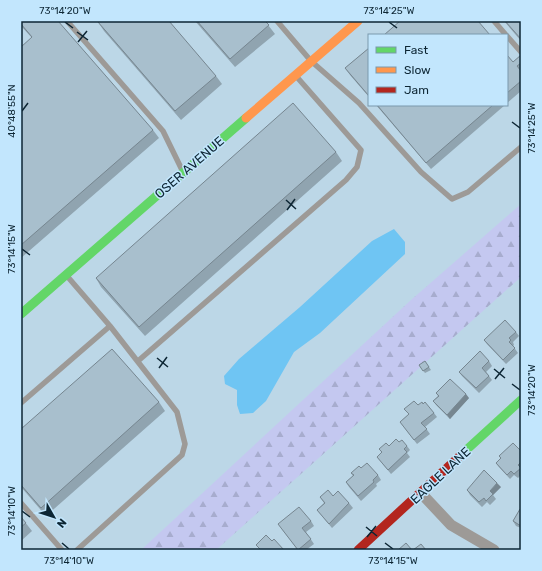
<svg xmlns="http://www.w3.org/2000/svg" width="542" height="571" font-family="Rubik,sans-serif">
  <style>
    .forest { fill: url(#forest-firs) }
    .water { fill: #6fc5f3 }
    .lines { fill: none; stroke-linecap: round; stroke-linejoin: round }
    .lane { stroke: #9d9a97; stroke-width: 5.5 }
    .street { stroke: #9d9a97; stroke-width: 11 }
    .fast { stroke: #63d668; stroke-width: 9 }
    .slow { stroke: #ff974d; stroke-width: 9 }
    .jam { stroke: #b3261e; stroke-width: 9 }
    .wall { fill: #90a4b0 }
    .shaded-wall { fill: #768690 }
    .building { fill: #a8bfcd; stroke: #768690 }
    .ticks { fill: none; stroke: #0d2634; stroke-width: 1.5 }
    .labels { text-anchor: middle; stroke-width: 3; stroke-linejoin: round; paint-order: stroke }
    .street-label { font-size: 13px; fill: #0d2634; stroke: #c2e6fd }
    .neatline { fill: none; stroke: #0d2634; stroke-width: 1.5 }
    .ticks-label { font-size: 10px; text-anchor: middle; fill: #0d2634 }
  </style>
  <defs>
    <pattern id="forest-firs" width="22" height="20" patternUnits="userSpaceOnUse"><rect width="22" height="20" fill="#c4c8f0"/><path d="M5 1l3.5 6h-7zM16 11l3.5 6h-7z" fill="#a7acce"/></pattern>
  </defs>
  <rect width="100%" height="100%" fill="#bcd7e7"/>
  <path class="forest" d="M521,204V277L216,550H141L411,300Z"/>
  <path class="water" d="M394,229L405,242V254L320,333L294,352L266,401L253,413L240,414L237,405V390L225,384L224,376L239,359L300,307L372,241Z"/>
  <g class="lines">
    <path class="lane" d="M67,21L163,131L183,172
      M277,21L311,61L359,103L421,172L452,199L468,192L521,147
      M494,21L506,35
      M507,36L521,52
      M67,276L110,326L177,412L185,444L182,455L77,550
      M138,361L346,180L357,167L361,150L296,76
      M21,403L110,326
      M21,503L62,550"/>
    <path class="street" d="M421,493L451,525L494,550"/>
    <path class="fast" d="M21,314L246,118
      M463,453L521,400"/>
    <path class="slow" d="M246,118L358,21"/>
    <path class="jam" d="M358,550L463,453"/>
  </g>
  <path class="wall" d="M21,21L153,130L159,138L21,258V47L32,38L21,26Z
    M195,21H265L275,34L235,67Z
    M504,21H521V41Z
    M98,22L216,76L222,84L181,120L104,31Z
    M369,48V97L350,75L345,68Z
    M507,55L513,62L521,55V91L507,103Z
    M376,105H505L431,169Z
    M336,152L342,161L145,336L101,287L96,278Z
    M516,332L519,336L513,342L514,345L513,346L518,353L506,364L487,344L484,340Z
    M425,361L431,370L425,373L419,365Z
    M489,361L492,366L486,372L492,380L479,393L462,376L459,372Z
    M436,393L469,398L450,419L436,405L433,401L438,396Z
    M159,402L165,411L46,516L21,487V429Z
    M418,405L434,413L437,417L425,427L430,434L417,444L400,422L409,414L404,409Z
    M399,442L407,446L410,450L407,453L410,457L391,474L377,457L382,453L379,449Z
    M521,451V475L518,478L514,475L510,479L499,467L496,463L501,459L499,456Z
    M361,468L378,475L381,480L376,484L377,486L361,501L349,487L346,482L353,476L351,473Z
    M501,487L493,495L496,499L490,505L487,502L482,507L470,495L467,490Z
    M333,496L349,503L353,508L332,528L317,510L324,503L320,497Z
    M521,509V528L516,526L513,521Z
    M21,517L32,531L21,541Z
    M311,521L314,526L306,532L314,544L306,550H298L278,524Z"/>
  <path class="shaded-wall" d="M466,394L469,398L450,419L447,415Z
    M497,483L501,487L493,495L490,491Z"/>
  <path class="building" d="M21,21H58L153,130L21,245V47L32,37L21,24Z
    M99,21H169L216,76L175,111L98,22Z
    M197,21H265L269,25L230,59Z
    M400,21H478L490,35H384Z
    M505,21H521V39Z
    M369,48V96L345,68Z
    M507,55L513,62L521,55V63L517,66L521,71V81L507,93Z
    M293,103L336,152L139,327L96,278Z
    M377,105H493L426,163Z
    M505,320L516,332L509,338L511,340L509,342L515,348L503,360L484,340Z
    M112,349L159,402L41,508L21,485V429Z
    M480,351L489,361L482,368L489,376L476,388L459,372Z
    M425,361L429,367L423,371L419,365Z
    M450,379L466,394L447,415L433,401L439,396L436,393Z
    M414,401L418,405L422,402L423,404L425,402L434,413L421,423L427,429L414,440L400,422L409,414L404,409Z
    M396,439L399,442L402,440L407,446L404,449L407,452L388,470L377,457L382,452L379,449L386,443L389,446Z
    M513,443L521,451V462L518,465L521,468L514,474L511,471L507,475L496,463L501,458L499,456Z
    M367,463L378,475L373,480L374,482L358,496L346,482L354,475L351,473L359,466L361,468Z
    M484,470L497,483L490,491L493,494L486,501L484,498L479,502L467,490Z
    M328,490L333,496L338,491L349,503L329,524L317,510L325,503L320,497Z
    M299,507L311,521L302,528L311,539L298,550L278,524Z
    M520,509H521V526L513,521Z
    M21,517L26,523L21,527Z
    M266,535L272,541L274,539L284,550H261L256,545Z
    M406,543L412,550H398Z
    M421,544L426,550H413Z"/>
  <path class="ticks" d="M65,22L73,28M389,22L397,28M77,32L88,40M78,42L87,31M22,111L28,103M512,122L520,128M286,200L296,209M287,210L295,199M22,249L30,255M157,358L168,367M159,368L167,357M494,369L505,378M495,379L504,368M512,384L520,390M22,511L30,517M366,527L377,536M367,537L376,526M62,543L69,549M385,543L393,549"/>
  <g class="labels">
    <g class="street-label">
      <text transform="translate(189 167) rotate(-41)" y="5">OSER AVENUE</text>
      <text transform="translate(440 475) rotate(-43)" y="5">EAGLE LANE</text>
    </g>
  </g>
  <rect width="542" height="571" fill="none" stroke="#c2e6fd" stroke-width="44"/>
  <rect x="368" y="34" width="140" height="72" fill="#c2e6fd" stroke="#7a99ad"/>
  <rect x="376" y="47" width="20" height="6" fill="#63d668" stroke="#7a99ad"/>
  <text x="404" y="54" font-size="12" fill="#0d2634">Fast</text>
  <rect x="376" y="67" width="20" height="6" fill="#ff974d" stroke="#7a99ad"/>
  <text x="404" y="74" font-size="12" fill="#0d2634">Slow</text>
  <rect x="376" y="87" width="20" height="6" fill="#b3261e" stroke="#7a99ad"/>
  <text x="404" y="94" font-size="12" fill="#0d2634">Jam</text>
  <g transform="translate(54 517) rotate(129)" stroke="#c2e6fd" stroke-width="3" paint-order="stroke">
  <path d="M0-3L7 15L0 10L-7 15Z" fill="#0d2634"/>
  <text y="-6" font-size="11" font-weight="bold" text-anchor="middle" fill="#0d2634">N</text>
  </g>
  <rect x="22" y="22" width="498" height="527" class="neatline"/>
  <g class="ticks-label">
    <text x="65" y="14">73°14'20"W</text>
    <text x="389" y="14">73°14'25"W</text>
    <text transform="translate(11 111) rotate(-90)" y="4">40°48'55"N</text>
    <text transform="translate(531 128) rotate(-90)" y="4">73°14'25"W</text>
    <text transform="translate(11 249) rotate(-90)" y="4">73°14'15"W</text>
    <text transform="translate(531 390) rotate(-90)" y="4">73°14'20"W</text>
    <text transform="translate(11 511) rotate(-90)" y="4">73°14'10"W</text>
    <text x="69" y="564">73°14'10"W</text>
    <text x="393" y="564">73°14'15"W</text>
  </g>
</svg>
